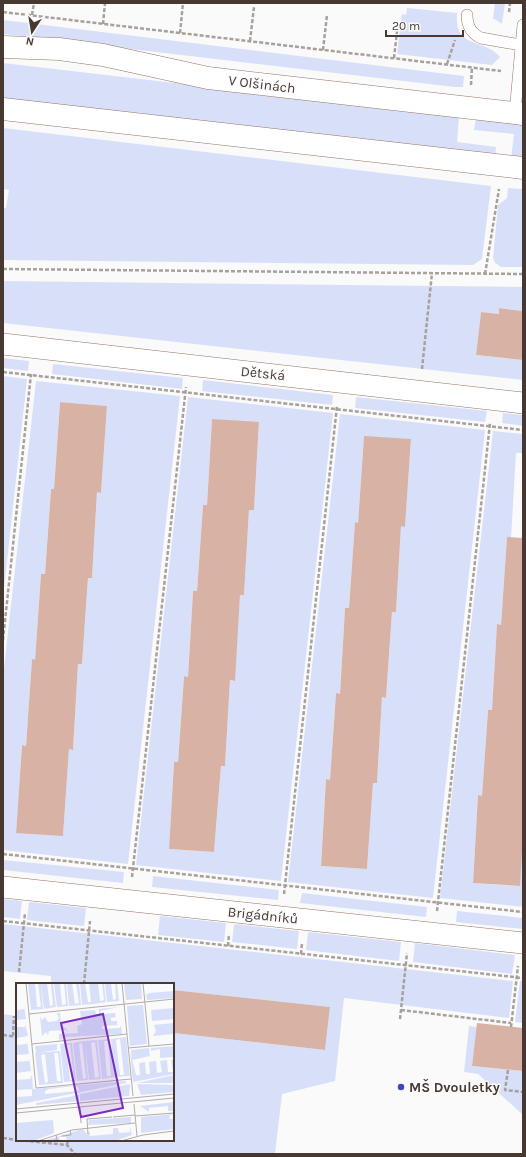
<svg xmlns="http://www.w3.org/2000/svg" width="526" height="1157" font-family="Karla,sans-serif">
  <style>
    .green { fill: #d8e0f9; fill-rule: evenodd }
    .building { fill: #d8b3a5 }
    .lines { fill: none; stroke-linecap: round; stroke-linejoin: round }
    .lane-casing { stroke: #967366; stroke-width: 12 }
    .street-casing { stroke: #967366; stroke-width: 22 }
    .secondary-casing { stroke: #967366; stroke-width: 23 }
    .path { stroke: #a7a09d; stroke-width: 2.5; stroke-dasharray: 4 2; stroke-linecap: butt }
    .lane { stroke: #fff; stroke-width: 11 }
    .street { stroke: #fff; stroke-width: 21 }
    .secondary { stroke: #fff; stroke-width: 22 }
    .poi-dot { fill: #3c49bc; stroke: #fafafa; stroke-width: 1.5 }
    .labels { text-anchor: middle; stroke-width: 3; stroke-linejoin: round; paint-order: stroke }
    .street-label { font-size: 14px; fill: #473832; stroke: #fafafa }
    .poi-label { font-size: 14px; font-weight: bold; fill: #473832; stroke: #fafafa; text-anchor: start }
    .inset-road { fill: none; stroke: #b2acaa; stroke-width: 1 }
    .view { fill: #7b2cbf; fill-opacity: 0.15; stroke: #7b2cbf; stroke-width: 2 }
    .inset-edge { fill: none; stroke: #473832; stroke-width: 2 }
  </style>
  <rect width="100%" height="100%" fill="#fafafa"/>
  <path class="green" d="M495,3H505L502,24L493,18Z
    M407,8L457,13C454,50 483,37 500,57L492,65L397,54L402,14L406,15Z
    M3,20L464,76L463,87H455L3,34Z
    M3,63L459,116L457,142L496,147L495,157L3,100Z
    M476,118L523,124V160L511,159L514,134L474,130Z
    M3,128L491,186L482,259L473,265L3,260V208H6L9,190L3,189Z
    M508,188L523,189V267H501L495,263L493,258L498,205L507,198Z
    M3,281L523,287V311L500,308L499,314L481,312L476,355L523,360L522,377L523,380L3,323Z
    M3,358L29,361L28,371L3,368Z
    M53,364L183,378L182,389L52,374Z
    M3,376L27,379L3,598Z
    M203,380L333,395L332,405L202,391Z
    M36,381L180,396L128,864L3,850V677ZM60,402L107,406L101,492H97L92,578H88L82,664H78L73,749H69L63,835L16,832L22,745L26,746L32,660H35L41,574H45L51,489H54Z
    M188,397L333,413L281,881L136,865ZM212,419L259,423L254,509L249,510L244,595H240L234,681L230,680L225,766H221L214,852L169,849L174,762H178L184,676L188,677L193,591H197L203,505H207Z
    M356,397L487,411L485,422L355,408Z
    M503,413L523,415V426L502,423Z
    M340,414L485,430L433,898L288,882ZM364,437L411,440L405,526H401L396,612H392L386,698L382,697L377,783H373L367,869L321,866L326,779L330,780L336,694H340L345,608H349L355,523H358Z
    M493,431L523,434V453H516L511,539H507L501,625H497L492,710H488L482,796H478L473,883L519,886L523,834V907L440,898Z
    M3,860L124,872L123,883L3,870Z
    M153,876L279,890L278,900L152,887Z
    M302,893L427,907L426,917L300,903Z
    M3,899L22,901L20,919L3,917Z
    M29,902L86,908L84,926L27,920Z
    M457,911L523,918V929L456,922Z
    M160,916L226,923L224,942L158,935Z
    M3,924L513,981L509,1018L344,998L335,1081L282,1094L275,1154H3V1014L17,1016V1140H173V1033L325,1050L330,1007L173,990V984H51V976L3,971Z
    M234,924L299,931L297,949L232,942Z
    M308,932L401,942L399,961L306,950Z
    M415,943L515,955L512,974L413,962Z
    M520,981H523V1023L515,1022Z
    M469,1026L477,1027L472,1066L523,1071V1115L478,1074L464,1072Z"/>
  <path class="building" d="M499,308L523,311V360L476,355L481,312L499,314Z
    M60,402L107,406L101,493L97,492L92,578H88L82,664H78L73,750L69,749L63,836L16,833L22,745L26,746L32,659L35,660L41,574H45L51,489H54Z
    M212,419L259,422L254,510H249L244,595H240L235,681L230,680L225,766H221L214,852L169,849L174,762H178L184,676L188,677L193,591H197L203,505H207Z
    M364,436L411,439L405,527L401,526L396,612H392L386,698L382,697L377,783H373L367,869L321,866L326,779L330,780L336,693L340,694L345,608H349L355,522L358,523Z
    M507,537L523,538V834L520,886L473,883L478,795L482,796L488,710H492L497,624L501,625Z
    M173,990L330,1007L325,1050L173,1033Z
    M477,1023L523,1028V1071L472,1066Z"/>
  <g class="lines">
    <g class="lane-casing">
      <path id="lane" d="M467,15C467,26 471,33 481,38L521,45
        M515,113L523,25"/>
    </g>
    <g class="street-casing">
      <path id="street" d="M3,344L523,403
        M3,887L523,943"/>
    </g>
    <g class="secondary-casing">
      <path id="secondary" d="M3,47L59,49L103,55L208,78L523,114
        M3,109L523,168"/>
    </g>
    <path class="path" d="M3,12L501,71
      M509,12L510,3
      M32,15L34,3
      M103,24L105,3
      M180,33L183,3
      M250,41L254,7
      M323,50L327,15
      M394,58L398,23
      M447,64L455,40
      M471,85L472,67
      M3,269L523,274
      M485,274L499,189
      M422,369L432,273
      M3,372L523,430
      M3,640L31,374
      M3,854L523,912
      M132,877L186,387
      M284,894L337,406
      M437,911L490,423
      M3,921L523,978
      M228,946L229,934
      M301,954L302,943
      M19,972L25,913
      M84,984L90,921
      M401,1010L511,1023
      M400,1019L407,953
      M511,1027L518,966
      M3,1035L17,1037
      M13,1036L14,1016
      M508,1070L505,1090L523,1092
      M3,1138L17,1140
      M18,1140L67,1145L75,1154
      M67,1145L68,1140"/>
    <use href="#lane" class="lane"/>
    <use href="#street" class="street"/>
    <use href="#secondary" class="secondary"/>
  </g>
  <circle class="poi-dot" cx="401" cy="1087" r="4"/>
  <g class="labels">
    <g class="street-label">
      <text transform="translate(262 84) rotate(7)" y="5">V Olšinách</text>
      <text transform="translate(263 373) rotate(6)" y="5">Dětská</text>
      <text transform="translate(263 915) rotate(6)" y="5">Brigádníků</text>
    </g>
    <g class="poi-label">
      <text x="409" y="1092">MŠ Dvouletky</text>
    </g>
  </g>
  <g transform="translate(16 983)">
    <rect width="158" height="158" fill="#fafafa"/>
    <path d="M12,0H19L21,24H25L22,0H25L27,26L15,27ZM25,0H31L34,23L37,22L35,1L37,0L40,24L28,26ZM38,0H44L46,22L50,21L48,0H50L52,23L41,24ZM51,0H56L59,21L63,20L60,0H63L65,22L53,23ZM64,0H69L72,19H75L73,0H76L78,21L66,22ZM76,0H82L84,18L88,17L86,0H88L90,19L78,21ZM89,0H95L97,17L100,16L99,0H101L103,18L91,19ZM108,0H125L126,16L110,17ZM158,8V15L131,17L130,12L133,10ZM127,22L131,61L114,63V58V64L111,23ZM8,23L10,36L0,37V27L8,26ZM103,24L84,28L85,31L99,30L100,34L95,35V38H101V42L86,43V46L104,45L105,42L106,51L49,54L46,55L48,56L43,57V51L62,50L61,43L66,41L64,28L79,27L80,31H83V26ZM158,25V36L136,38L135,27ZM41,30H44L45,43L51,46L52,50L50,47L33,48L32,52V48V52L30,49L26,53L24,33L26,37L29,34L32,39L41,38L43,35ZM9,40L12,53L0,55V44H9ZM158,40V51L137,53L140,48L138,42ZM110,54L114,93L98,94L95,56ZM104,56L108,92H104L100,57ZM94,56L98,94L86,96L82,57ZM88,58H92L95,93H91ZM81,57L85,96L73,97L69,58ZM79,59L83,94L79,95L75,60ZM11,58L13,71L0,72V62L11,61ZM69,58L72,97L61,98L57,60ZM66,60L70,95L67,96L63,61ZM56,60L60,98L48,99L44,61ZM54,62L58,97H54L50,62ZM41,61V67L20,70L19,63ZM158,63V74L144,75V66L135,68V65ZM133,65L134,73L116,77L115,67ZM44,68L47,100L35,101L34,89L35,101L23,102L19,70L32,69L34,87L32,69ZM38,70H42L45,98H41ZM29,71L32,99L29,100L25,72ZM114,68L120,92H124L123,80L129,79L130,91H134L133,79L140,78L141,90L146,89L144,78L151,77L152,89H157L155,77L158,76V91L117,99ZM13,75L15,88L0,90V79L13,78ZM16,92L17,106L0,107V97L14,96ZM158,92V100H121ZM110,98V100L0,122V114L16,113V106ZM58,103L62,104L63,108L29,111V108L33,106ZM114,101L113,113L64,118V111ZM121,101L158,102V109L125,112ZM63,112V118L20,122V120ZM158,119V128H152V123L133,125V129L124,123ZM158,131L153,133L154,136H158V146L125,150V134ZM115,134V140L72,142L73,137ZM37,137L38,150L17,158H0V140ZM114,144L116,152L99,158H51L50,154H43L44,158H27L67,146L71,151L74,149V153L97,151V145H102L103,150L114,149Z" fill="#d8e0f9" fill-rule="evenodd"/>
    <path class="inset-road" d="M10,0L20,105L115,96M106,0L117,113M127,0L133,63M13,31L158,16M16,61L111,51M112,65L158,61M118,121L121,153M64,124L65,140M0,126L158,111M0,130L158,115M119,133L158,130M97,134L119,132M72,151L71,136L96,134M46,153L55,152L54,147M22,158L56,147L119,140M32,158L41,157L40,152M105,158L127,152L158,148"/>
    <path class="view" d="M87,31L107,125L65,134L45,40Z"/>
    <rect width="158" height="158" class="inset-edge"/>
  </g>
  <rect width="526" height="1157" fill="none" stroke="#473832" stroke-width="8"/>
  <g transform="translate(32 32) rotate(192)" stroke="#fafafa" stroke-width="3" paint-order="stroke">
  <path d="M0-3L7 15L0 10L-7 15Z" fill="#473832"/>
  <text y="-6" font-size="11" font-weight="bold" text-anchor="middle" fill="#473832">N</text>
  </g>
  <path d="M386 30v6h77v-6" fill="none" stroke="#473832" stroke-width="2"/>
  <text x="392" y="30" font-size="12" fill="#473832" stroke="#fafafa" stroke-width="3" paint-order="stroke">20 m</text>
</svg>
